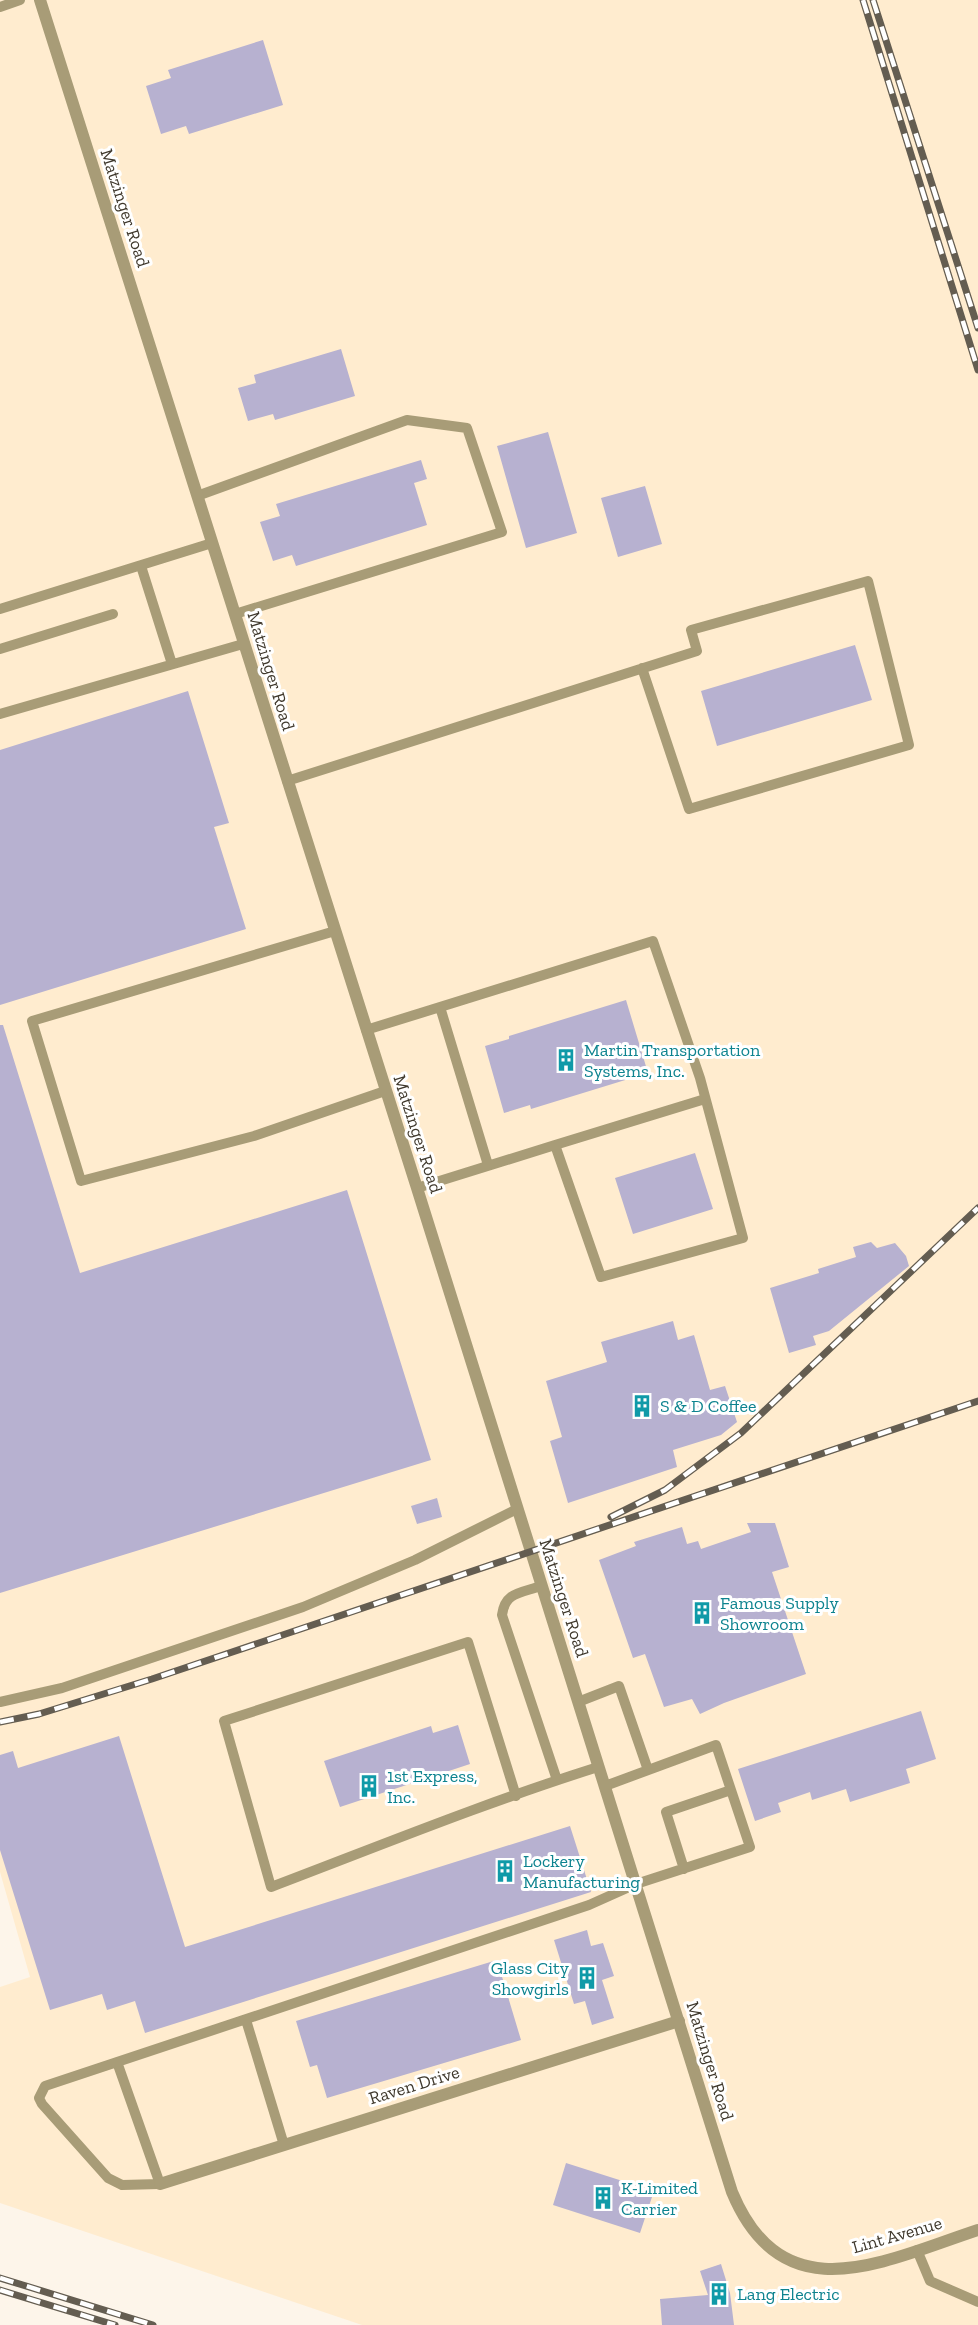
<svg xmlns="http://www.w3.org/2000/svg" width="978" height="2325" font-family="'Zilla Slab',serif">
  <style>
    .built { fill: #ffeccf }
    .building { fill: #b7b1d0 }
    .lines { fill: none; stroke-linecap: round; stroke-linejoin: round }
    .service { stroke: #a89c77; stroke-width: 10 }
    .minor { stroke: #a89c77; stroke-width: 12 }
    .tertiary { stroke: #a89c77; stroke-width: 12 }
    .rail-casing { stroke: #645d51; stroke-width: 7 }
    .rail { stroke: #fff; stroke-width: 4.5; stroke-dasharray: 14; stroke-linecap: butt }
    .labels { text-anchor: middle; stroke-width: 6; stroke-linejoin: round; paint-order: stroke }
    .street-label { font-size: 18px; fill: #3f382c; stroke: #fff }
    .culture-label { font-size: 18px; fill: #0d838f; stroke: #fff; text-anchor: start }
  </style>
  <rect width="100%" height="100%" fill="#fdf5ea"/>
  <path class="built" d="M0,0H978V2325H362L0,2203V1987L30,1977L0,1872Z"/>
  <path class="building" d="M263,40L283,105L189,134L186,126L161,134L146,86L171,78L168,70Z
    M341,349L355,396L275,420L273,414L248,421L238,388L256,383L254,375Z
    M548,432L577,533L526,548L497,446Z
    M421,460L427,479L414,483L427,525L296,566L292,555L273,561L260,522L280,516L276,504Z
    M645,486L662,544L618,557L601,498Z
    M855,645L872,700L717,746L701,691Z
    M188,691L229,823L214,827L246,929L0,1005V750Z
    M626,1000L648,1073L531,1109L530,1105L504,1113L485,1046L509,1039V1036Z
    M0,1025H3L80,1273L347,1190L431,1460L0,1593Z
    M695,1153L713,1209L633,1234L615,1178Z
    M871,1242L877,1248L895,1243L906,1256L909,1266L829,1331L813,1336L816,1345L789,1353L770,1288L819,1273L818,1269L856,1257L853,1247Z
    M673,1321L678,1340L694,1335L710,1390L725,1386L737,1422L721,1435L673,1450L677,1467L568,1503L550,1441L562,1437L546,1381L607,1362L601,1342Z
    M437,1498L442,1517L417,1524L411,1506Z
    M747,1523H775L789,1567L772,1572L806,1674L724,1703L700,1714L692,1699L664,1707L645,1654L633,1658L599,1560L636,1546L634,1542L682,1527L687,1544L698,1541L701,1549L751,1532Z
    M921,1711L936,1759L906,1769L910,1783L850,1802L846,1789L812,1800L810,1792L778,1803L781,1812L755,1821L738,1769Z
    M458,1725L470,1764L340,1807L324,1761L431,1726L433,1733Z
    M119,1736L185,1947L570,1826L591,1892L145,2033L135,2001L107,2010L102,1994L50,2010L0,1850V1755L13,1751L18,1768Z
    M587,1930L591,1946L603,1943L614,1976L602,1980L614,2018L592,2025L585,2001L574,2004L554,1940Z
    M497,1960L521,2040L327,2098L317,2065L310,2067L296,2021Z
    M566,2163L654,2191L640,2233L553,2205Z
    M721,2264L730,2293L734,2325H662L660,2299L708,2295L700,2271Z"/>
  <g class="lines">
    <path class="service" d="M0,7L20,0
      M197,496L407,420L467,428L502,532L235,614
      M141,566L172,664
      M0,609L212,543
      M0,649L113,614
      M0,714L243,644
      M287,781L697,651L691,630L868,581L909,745L689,809L642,668
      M335,931L32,1021L81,1181L254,1136L385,1091
      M440,1007L488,1165
      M366,1030L653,941L700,1078L743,1238L601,1277L555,1145L417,1188
      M555,1145L705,1099
      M541,1586C521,1593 505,1592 502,1615L557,1780
      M0,1702L62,1688L303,1607L415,1560L517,1509
      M578,1702L619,1686L648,1770
      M516,1796L468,1642L224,1721L271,1887C379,1846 487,1802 598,1767
      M684,1869L666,1812L731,1790
      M246,2020L284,2145
      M117,2062L160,2184L122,2185L108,2178L42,2104L39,2098L45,2086L589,1905L636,1884L750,1847L716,1745L605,1786
      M917,2250L930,2281L978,2302"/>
    <path class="minor" d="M160,2184L679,2021"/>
    <path class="tertiary" d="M40,0L417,1188L732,2192C783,2315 884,2261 978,2230"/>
    <g class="rail-casing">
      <path id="rail" d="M863,0L978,370
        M873,0L978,328
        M611,1517L665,1490L741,1433L978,1208
        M0,1722L39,1714L152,1679L978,1401
        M0,2278L153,2325
        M0,2290L115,2325"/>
    </g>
    <use href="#rail" class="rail"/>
  </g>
  <defs>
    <g id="building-bare" transform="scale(1.8)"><path d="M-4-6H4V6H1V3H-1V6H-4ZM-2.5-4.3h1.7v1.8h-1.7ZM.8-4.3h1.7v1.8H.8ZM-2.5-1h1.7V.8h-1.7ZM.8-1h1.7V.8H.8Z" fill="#0f9aa8" stroke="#fff" stroke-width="2.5" paint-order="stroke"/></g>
  </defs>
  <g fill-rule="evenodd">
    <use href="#building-bare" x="566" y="1060"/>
    <use href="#building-bare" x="642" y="1406"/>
    <use href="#building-bare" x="702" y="1613"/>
    <use href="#building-bare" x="369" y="1786"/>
    <use href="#building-bare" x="505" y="1871"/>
    <use href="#building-bare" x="587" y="1978"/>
    <use href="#building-bare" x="603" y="2198"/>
    <use href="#building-bare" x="719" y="2294"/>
  </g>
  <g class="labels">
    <g class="street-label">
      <text transform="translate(125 208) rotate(72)" y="6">Matzinger Road</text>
      <text transform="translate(271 671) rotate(73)" y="6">Matzinger Road</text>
      <text transform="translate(418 1134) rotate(72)" y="6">Matzinger Road</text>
      <text transform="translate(564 1598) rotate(72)" y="6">Matzinger Road</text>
      <text transform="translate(710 2061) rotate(73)" y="6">Matzinger Road</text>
      <text transform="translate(414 2085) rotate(-17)" y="6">Raven Drive</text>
      <text transform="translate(897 2235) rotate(-16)" y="6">Lint Avenue</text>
    </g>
    <g class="culture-label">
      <text x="584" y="1056">Martin Transportation<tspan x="584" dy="21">Systems, Inc.</tspan></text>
      <text x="660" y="1412">S &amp; D Coffee</text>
      <text x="720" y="1609">Famous Supply<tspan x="720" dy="21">Showroom</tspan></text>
      <text x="387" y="1782">1st Express,<tspan x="387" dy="21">Inc.</tspan></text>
      <text x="523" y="1867">Lockery<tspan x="523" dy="21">Manufacturing</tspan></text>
      <text x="569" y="1974" text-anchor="end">Glass City<tspan x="569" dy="21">Showgirls</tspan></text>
      <text x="621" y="2194">K-Limited<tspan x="621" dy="21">Carrier</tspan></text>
      <text x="737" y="2300">Lang Electric</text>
    </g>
  </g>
</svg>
